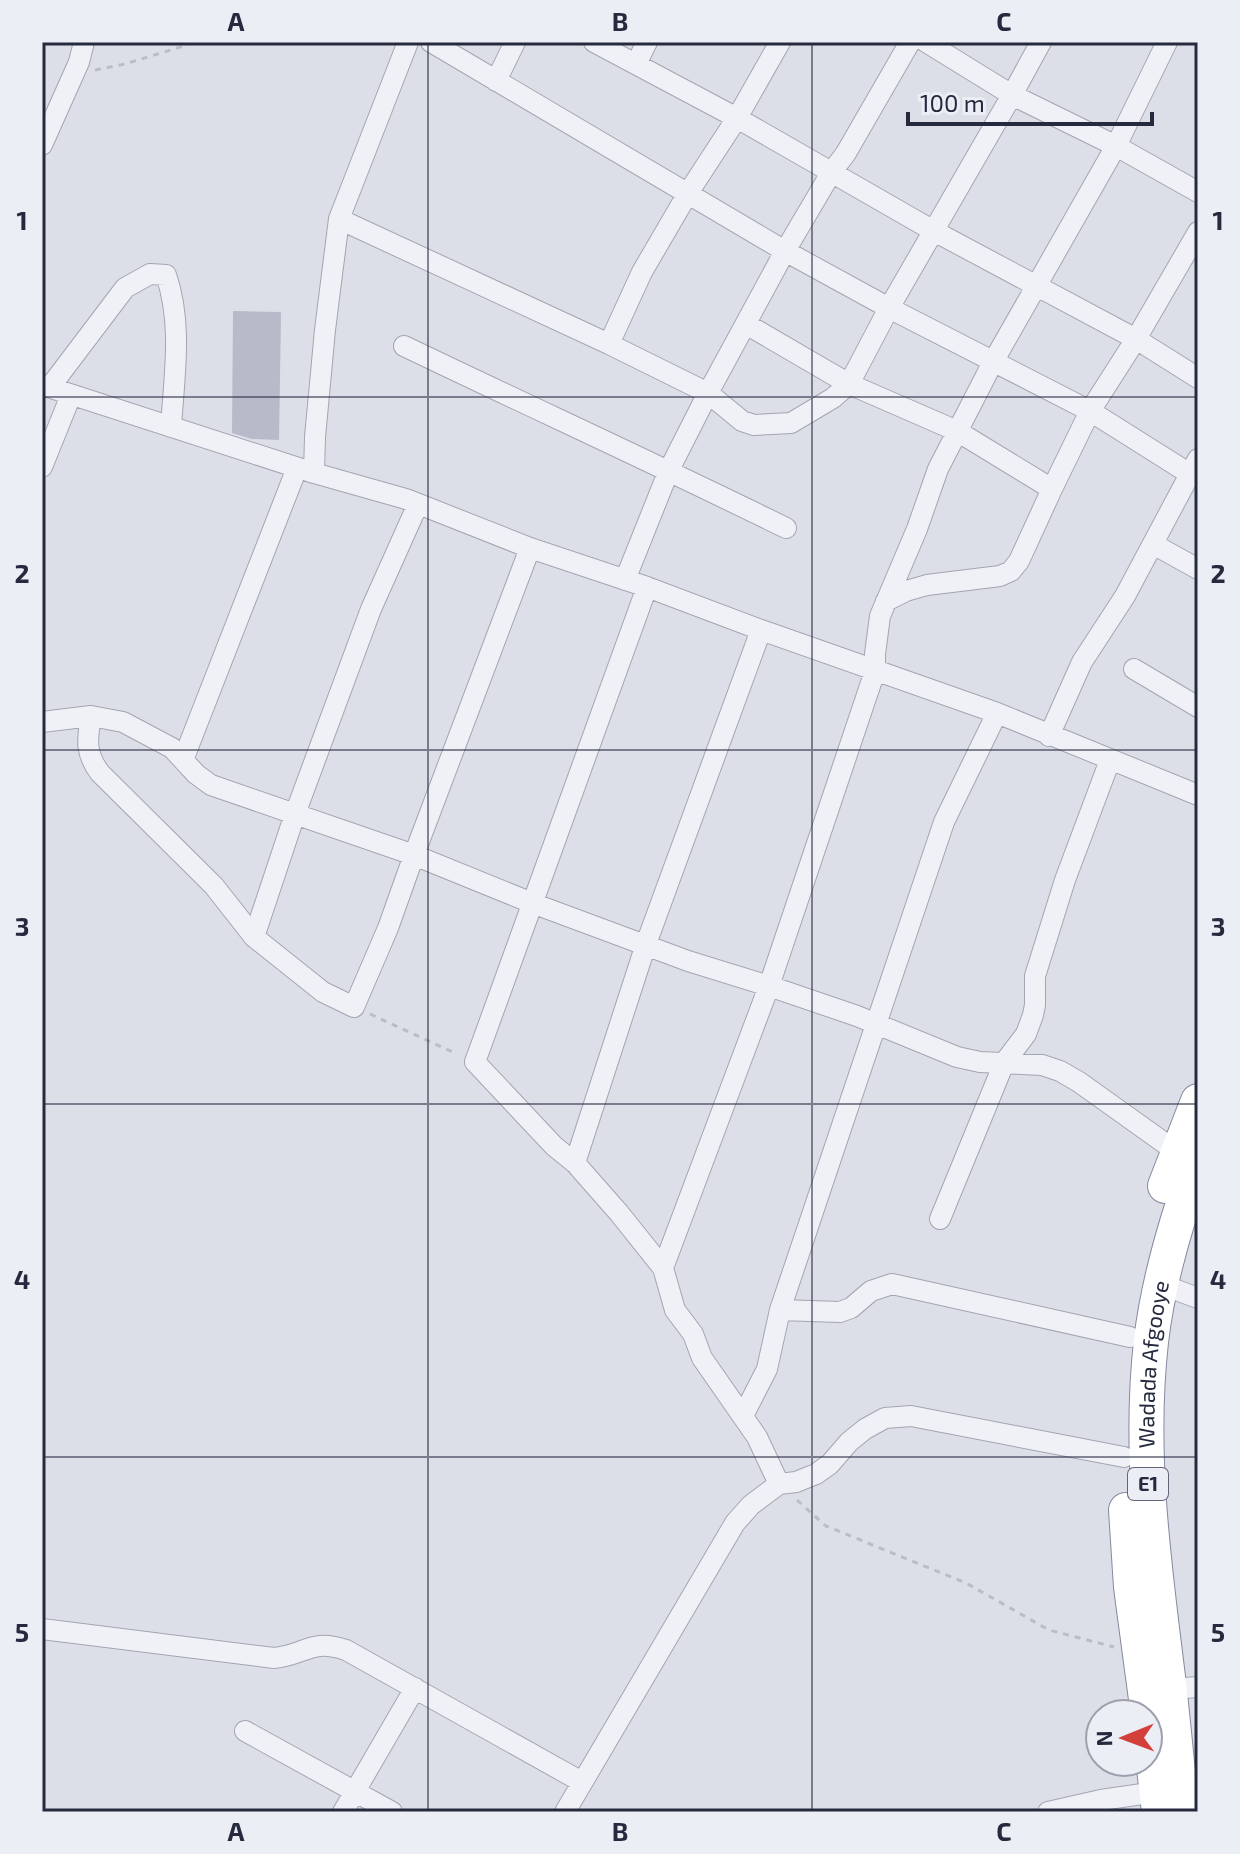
<svg xmlns="http://www.w3.org/2000/svg" width="1240" height="1854" font-family="'Exo 2',sans-serif">
  <style>
    .building { fill: #b7bac8 }
    .lines { fill: none; stroke-linecap: round; stroke-linejoin: round }
    .street-casing { stroke: #a2a5b2; stroke-width: 22 }
    .highway-casing { stroke: #848a9f; stroke-width: 36 }
    .path { stroke: #bbbdc6; stroke-width: 3; stroke-dasharray: 6 6; stroke-linecap: butt }
    .street { stroke: #f0f1f6; stroke-width: 20 }
    .highway { stroke: #fff; stroke-width: 34 }
    .grid { fill: none; stroke: #262a3f; stroke-width: 2; stroke-opacity: 0.55 }
    .labels { text-anchor: middle; stroke-width: 7; stroke-linejoin: round; paint-order: stroke }
    .shield { fill: #eceef5; stroke: #616576; stroke-width: 2 }
    .shield-label { font-size: 20px; font-weight: bold; fill: #262a3f }
    .street-label { font-size: 22px; fill: #262a3f; stroke: #eceef5 }
    .neatline { fill: none; stroke: #262a3f; stroke-width: 3 }
    .grid-label { font-size: 26px; text-anchor: middle; font-weight: bold; fill: #262a3f }
  </style>
  <rect width="100%" height="100%" fill="#dddfe8"/>
  <path class="building" d="M233,311L281,312L279,440L252,439L232,433Z"/>
  <g class="lines">
    <g class="street-casing">
      <path id="street" d="M431,42L785,251L889,308L1090,411L1190,474
        M594,42L737,118L932,230L1136,339L1198,378
        M926,42L1012,95L1116,146L1198,192
        M636,64L647,42
        M496,81L515,42
        M42,145L79,62L84,42
        M339,219L609,344L708,393L742,421L754,425L791,423L833,398L849,384L889,308L1012,95L1041,42
        M746,324L849,384L957,431L1052,489
        M609,344L642,272L688,193L737,118L780,42
        M404,346C531,407 660,466 786,528
        M42,385L314,473L406,499L530,548L647,587L761,630L997,713L1198,795
        M50,387L125,288L150,274L166,275C183,324 174,377 171,427
        M42,467L71,395
        M314,473L315,437L325,330L339,219L408,42
        M1153,544L1198,569
        M625,580L669,470L708,393L785,251L831,173L846,153L910,42
        M647,587L475,1062L554,1146L575,1163L619,1213L663,1268L675,1310L693,1334L702,1358L757,1437L779,1484
        M886,601L906,591L927,585L1000,576L1011,571L1019,561L1052,489L1090,411L1136,339L1198,232
        M1134,669L1198,707
        M91,716C87,740 85,753 100,773L214,886L254,937L323,992L354,1007L388,928L414,855L530,548
        M42,722L91,716L123,722L172,748L196,774L211,785L414,855L532,903L688,961L769,986L857,1016L957,1057L980,1062L1042,1065L1060,1071L1079,1082L1177,1152
        M1049,736L1082,662L1125,596L1198,459
        M183,760L297,468
        M254,937L295,814L371,609L418,504
        M575,1163L646,944L761,630
        M940,1219L1004,1063L1026,1034L1033,1015L1035,1005V976L1065,880L1110,760
        M663,1268L769,986L875,671V654L880,616L917,529L938,469L993,362L1116,146L1167,42
        M1160,1284L1198,1298
        M780,1310L840,1312L851,1308L871,1291L892,1284L1130,1337
        M743,1416L767,1369L780,1310L944,822L997,713
        M42,1629L274,1658C306,1655 310,1638 346,1650L582,1782
        M1170,1689L1198,1687
        M245,1731L392,1812
        M343,1812L415,1688
        M565,1812L735,1523L751,1505L779,1484L796,1482L816,1474L830,1464L849,1442L865,1429L885,1418L911,1416L1124,1457
        M1048,1812L1101,1800L1156,1792"/>
    </g>
    <g class="highway-casing">
      <g id="highway">
        <path d="M1165,1186L1198,1101"/>
        <path d="M1126,1510L1131,1587L1148,1714"/>
        <path d="M1148,1716L1159,1812"/>
        <path id="s1" d="M1183,1812C1177,1770 1174,1728 1169,1685C1155,1571 1138,1457 1151,1342C1158,1280 1177,1218 1198,1160"/>
      </g>
    </g>
    <path class="path" d="M95,70L125,64L187,45L190,42
      M370,1014L457,1054
      M797,1500L826,1526L966,1583L1049,1630L1114,1647"/>
    <use href="#street" class="street"/>
    <use href="#highway" class="highway"/>
  </g>
  <path class="grid" d="M428,42V1812M812,42V1812M42,397H1198M42,750H1198M42,1104H1198M42,1457H1198"/>
  <g class="labels">
    <rect class="shield" x="1128" y="1468" width="40" height="32" rx="6"/>
    <g class="shield-label">
      <text x="1148" y="1491">E1</text>
    </g>
    <g class="street-label">
      <text dy="8" stroke="none"><textPath href="#s1" startOffset="450">Wadada Afgooye</textPath></text>
    </g>
  </g>
  <rect width="1240" height="1854" fill="none" stroke="#eceef5" stroke-width="88"/>
  <g transform="translate(1124 1738) rotate(269)"><circle r="38" fill="#eceef5" stroke="#9da0ac" stroke-width="2"/>
  <path d="M0-6L14 30L0 20L-14 30Z" fill="#d3403b"/>
  <text y="-12" font-size="22" font-weight="bold" text-anchor="middle" fill="#262a3f">N</text>
  </g>
  <path d="M908 112v12h244v-12" fill="none" stroke="#262a3f" stroke-width="4"/>
  <text x="920" y="112" font-size="24" fill="#262a3f" stroke="#eceef5" stroke-width="6" paint-order="stroke">100 m</text>
  <rect x="44" y="44" width="1152" height="1766" class="neatline"/>
  <g class="grid-label">
    <text x="236" y="31">A</text>
    <text x="620" y="31">B</text>
    <text x="1004" y="31">C</text>
    <text x="22" y="230">1</text>
    <text x="1218" y="230">1</text>
    <text x="22" y="583">2</text>
    <text x="1218" y="583">2</text>
    <text x="22" y="936">3</text>
    <text x="1218" y="936">3</text>
    <text x="22" y="1289">4</text>
    <text x="1218" y="1289">4</text>
    <text x="22" y="1642">5</text>
    <text x="1218" y="1642">5</text>
    <text x="236" y="1841">A</text>
    <text x="620" y="1841">B</text>
    <text x="1004" y="1841">C</text>
  </g>
</svg>
